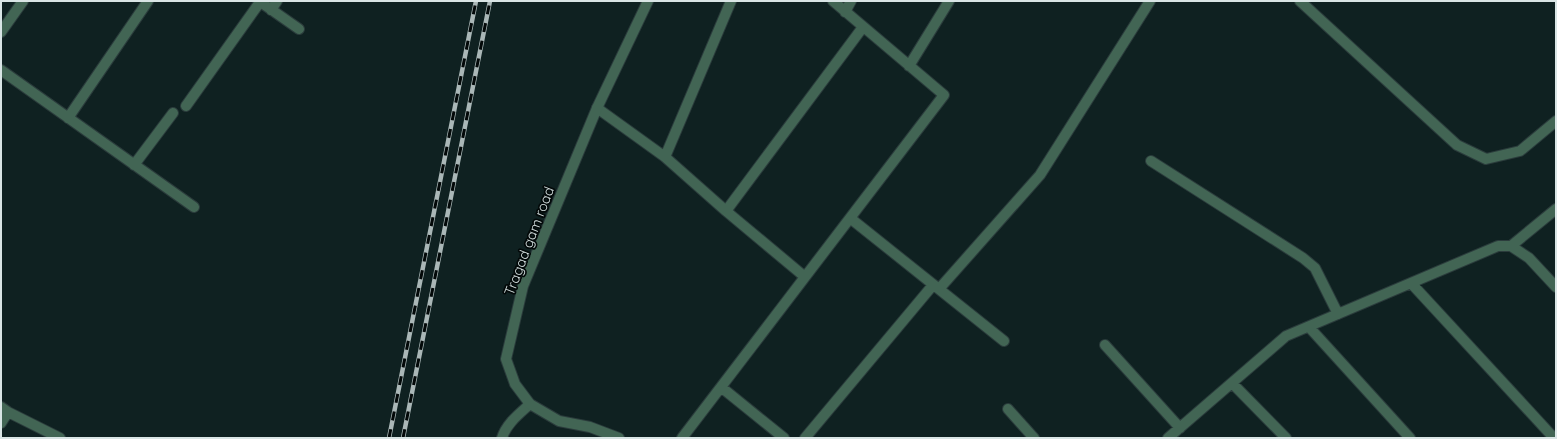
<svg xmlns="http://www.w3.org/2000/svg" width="1557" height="439" font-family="Quicksand,sans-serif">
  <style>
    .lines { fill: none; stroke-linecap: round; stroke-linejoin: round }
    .service-casing { stroke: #2b3c3c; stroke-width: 12 }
    .minor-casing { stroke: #2b3c3c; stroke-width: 12 }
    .tertiary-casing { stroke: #2b3c3c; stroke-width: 12 }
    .service { stroke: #426554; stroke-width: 10 }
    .minor { stroke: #426554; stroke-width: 10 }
    .tertiary { stroke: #426554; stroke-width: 10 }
    .rail-casing { stroke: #aab7b7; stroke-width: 4.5 }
    .rail { stroke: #030909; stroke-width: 3; stroke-dasharray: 9; stroke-linecap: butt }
    .labels { text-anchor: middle; stroke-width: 3.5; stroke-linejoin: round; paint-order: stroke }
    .street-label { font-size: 14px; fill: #d9e5e5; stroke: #030909 }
  </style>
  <rect width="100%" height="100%" fill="#0f2121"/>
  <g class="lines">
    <g class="service-casing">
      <path id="service" d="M1300,1L1457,145L1486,159L1520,151L1556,121"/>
    </g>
    <g class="minor-casing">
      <path id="minor" d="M259,1L299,29
        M271,10L277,1
        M845,12L851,1
        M1,32L23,1
        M909,66L949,1
        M1,70L194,207
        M186,106L260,2
        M597,108L665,157L726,211L805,277
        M68,118L148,1
        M665,157L731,1
        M1151,161L1303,258L1315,268L1338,314
        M134,165L173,113
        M726,211L863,27
        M850,218L1004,341
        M1511,246L1556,209
        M1411,283L1554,438
        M939,289L1040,175L1150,1
        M1309,327L1410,438
        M1105,345L1180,428
        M1232,383L1286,438
        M721,387L784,438
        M1,407L8,412L60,438
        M1008,409L1034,438
        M1,423L8,412
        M502,438C506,424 519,414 530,404
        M682,438L944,95L833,1
        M805,438L933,285
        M1168,438L1286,336L1498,246H1511L1529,258L1556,287"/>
    </g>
    <g class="tertiary-casing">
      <path id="tertiary" d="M619,438L590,427L559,421L530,404L515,384L506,359L523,286L597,108L648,1"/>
    </g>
    <use href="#service" class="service"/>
    <use href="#minor" class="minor"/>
    <use href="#tertiary" class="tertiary"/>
    <g class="rail-casing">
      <path id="rail" d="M389,438L476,1
        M403,438L490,1"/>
    </g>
    <use href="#rail" class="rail"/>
  </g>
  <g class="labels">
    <g class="street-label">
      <text transform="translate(529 241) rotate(-69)" y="5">Tragad gam road</text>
    </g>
  </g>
  <rect width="1557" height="439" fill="none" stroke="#d9e5e5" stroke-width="4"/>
</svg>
